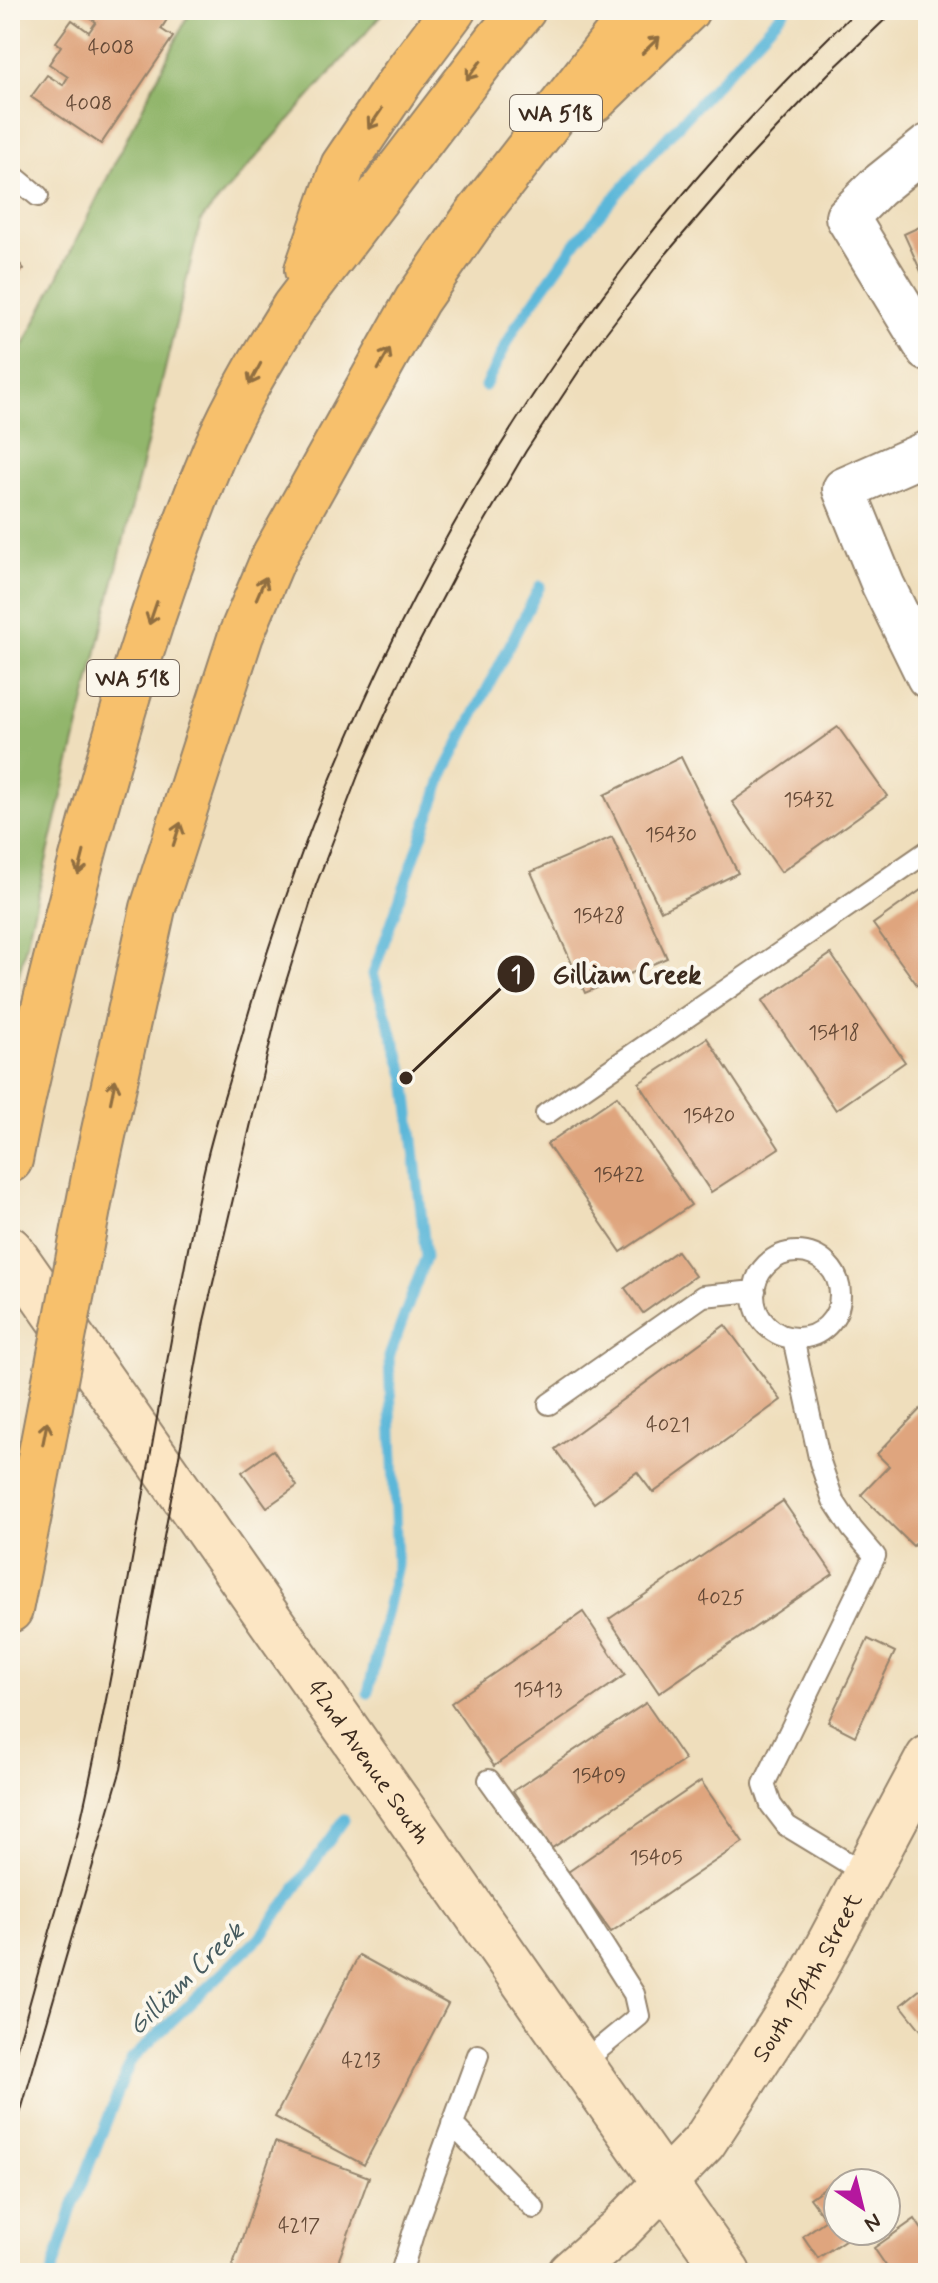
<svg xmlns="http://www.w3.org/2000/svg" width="938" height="2283" font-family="Mynerve,sans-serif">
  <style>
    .forest { fill: #92b66c; stroke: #667045; stroke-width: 2 }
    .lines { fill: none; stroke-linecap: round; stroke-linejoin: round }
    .stream { stroke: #5bb7d9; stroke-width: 11 }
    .building { fill: #dfa57e }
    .lane-casing { stroke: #95846d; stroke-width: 24 }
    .street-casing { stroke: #95846d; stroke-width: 46 }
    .secondary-casing { stroke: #95846d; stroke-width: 48 }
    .highway-casing { stroke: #95846d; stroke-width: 48 }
    .lane { stroke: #fff; stroke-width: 20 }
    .street { stroke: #fff; stroke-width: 42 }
    .secondary { stroke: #fce6c4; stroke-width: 44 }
    .highway { stroke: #f7c06c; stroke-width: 44 }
    .tram { stroke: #3b2a1e; stroke-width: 2 }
    .highway-bridge-casing { stroke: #95846d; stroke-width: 48; stroke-linecap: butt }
    .highway-bridge { stroke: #f7c06c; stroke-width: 44 }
    .oneway { stroke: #906e41 }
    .labels { text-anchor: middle; stroke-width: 8; stroke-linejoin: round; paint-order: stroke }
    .number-label { font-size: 20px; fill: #644936 }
    .shield { fill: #fbf7ec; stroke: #75685c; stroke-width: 2 }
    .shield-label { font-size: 22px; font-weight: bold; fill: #3b2a1e }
    .street-label { font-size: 24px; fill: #3b2a1e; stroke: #fbf7ec }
    .water-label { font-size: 26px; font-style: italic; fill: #465b5f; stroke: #fbf7ec }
    .leader { fill: none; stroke: #3b2a1e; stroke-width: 3 }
    .callout-dot { fill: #3b2a1e; stroke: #fbf7ec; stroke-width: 3 }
    .mark-label { font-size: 24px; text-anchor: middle; font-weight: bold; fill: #fff }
    .callout-label { font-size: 26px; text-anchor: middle; font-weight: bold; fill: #3b2a1e; stroke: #fbf7ec; stroke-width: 8; stroke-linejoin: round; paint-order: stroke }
  </style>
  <rect width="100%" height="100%" fill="#fbf7ec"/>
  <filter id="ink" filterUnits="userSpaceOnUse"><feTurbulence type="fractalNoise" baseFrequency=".0125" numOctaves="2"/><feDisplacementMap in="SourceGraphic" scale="16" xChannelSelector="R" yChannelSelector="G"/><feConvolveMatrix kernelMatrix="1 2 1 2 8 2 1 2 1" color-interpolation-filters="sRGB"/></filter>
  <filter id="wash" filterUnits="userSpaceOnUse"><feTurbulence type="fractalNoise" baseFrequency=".006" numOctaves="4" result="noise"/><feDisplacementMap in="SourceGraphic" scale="32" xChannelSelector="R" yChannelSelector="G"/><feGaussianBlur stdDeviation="1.8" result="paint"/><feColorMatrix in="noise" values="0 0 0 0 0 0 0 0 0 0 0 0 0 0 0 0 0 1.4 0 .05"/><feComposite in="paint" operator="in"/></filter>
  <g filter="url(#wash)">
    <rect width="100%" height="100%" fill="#efdebc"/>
    <path class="forest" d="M191,10H386L201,220L10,1011V373Z"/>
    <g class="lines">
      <path class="stream" d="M485,386L516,326L577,241L650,156L785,10
        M368,1693L397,1565L389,1357L426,1257L406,1078L373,974L445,771L540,586
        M52,2273L71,2211L131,2060L263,1934L344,1820"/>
    </g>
    <g id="blocks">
      <path class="building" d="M78,10H173L161,29L173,37L101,144L31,97L47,75L63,85L68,77L49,64L61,46L56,42L72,20L89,32L96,22Z
        M928,223V287L904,234Z
        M10,252L24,269L10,281Z
        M838,727L887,796L781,872L732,802Z
        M681,757L738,873L661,911L604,795Z
        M612,837L667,958L585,993L531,872Z
        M928,885V1000L873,924Z
        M831,954L905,1062L836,1110L762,1001Z
        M707,1038L779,1148L711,1192L639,1083Z
        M617,1096L691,1205L621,1252L547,1144Z
        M677,1251L695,1276L643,1313L625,1288Z
        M725,1325L781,1400L653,1493L637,1472L594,1503L555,1449Z
        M928,1401V1531L913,1546L861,1495L889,1466L877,1454Z
        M273,1450L297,1486L267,1507L242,1472Z
        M783,1501L833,1574L659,1693L609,1619Z
        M583,1612L625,1675L494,1766L451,1703Z
        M868,1639L895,1652L855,1736L828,1722Z
        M646,1703L685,1760L552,1848L513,1791Z
        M701,1781L743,1842L611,1932L568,1872Z
        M359,1955L448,2004L364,2165L275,2117Z
        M928,1983V2039L901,2005Z
        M275,2142L369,2177L334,2273H230Z
        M833,2182L838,2189V2231H858L818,2258L803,2236L826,2220L810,2198Z
        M915,2219L928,2239V2273H891L874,2248Z"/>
    </g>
  </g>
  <g filter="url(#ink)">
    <use href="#blocks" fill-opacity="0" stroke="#95846d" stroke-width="2"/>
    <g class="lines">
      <g class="lane-casing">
        <path id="lane" d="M10,173L38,196
          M546,1114L928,851
          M754 1295a43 43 0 1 1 86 0a43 43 0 1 1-86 0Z
          M793,1338L820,1462L833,1500L852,1529L875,1556L764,1784L771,1805L787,1826L866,1874
          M549,1404L703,1296L755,1291
          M489,1780L568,1890L634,1994L639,2016L582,2063
          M452,2124L534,2208
          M401,2273L416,2224L478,2055"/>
      </g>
      <g class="street-casing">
        <path id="street" d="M928,146L877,187L847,217L928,350
          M928,452L844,489L883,585L928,677"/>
      </g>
      <g class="secondary-casing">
        <g id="secondary">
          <path id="s1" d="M10,1249L728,2273"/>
          <path id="s2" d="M570,2273L621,2228L704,2142L809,1981L928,1758"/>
        </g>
      </g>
      <g class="highway-casing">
        <path id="highway" d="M594,100L687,10
          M307,270L343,166L403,77L453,10
          M10,1160C29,1064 53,971 77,877C115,732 157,588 215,450C236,401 266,352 294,307L496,42L523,10
          M96,1167L153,908L241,635L275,554L417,300L475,217L636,10
          M10,1610L30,1510"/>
      </g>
      <use href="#lane" class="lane"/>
      <use href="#street" class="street"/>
      <use href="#secondary" class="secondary"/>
      <use href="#highway" class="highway"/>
      <path class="tram" d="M10,2070C24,2027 35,1982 48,1938C58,1902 70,1865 79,1828C127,1617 156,1401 200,1189C209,1141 226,1093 239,1046C352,644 553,298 857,10
        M10,2148L121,1769L204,1321L280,1001L316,885L359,773L409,662L465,555L526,451L593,350L666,254L745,162L828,74L895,10"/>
      <g class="highway-bridge-casing">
        <path id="highway-bridge" d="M30,1510L96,1167"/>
      </g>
      <use href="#highway-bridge" class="highway-bridge"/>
    </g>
    <defs><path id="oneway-shaft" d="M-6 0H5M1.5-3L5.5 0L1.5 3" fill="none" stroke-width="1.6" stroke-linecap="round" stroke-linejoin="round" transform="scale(2)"/></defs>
    <g class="oneway">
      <use href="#oneway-shaft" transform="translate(651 45) rotate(-44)"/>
      <use href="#oneway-shaft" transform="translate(474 70) rotate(127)"/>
      <use href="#oneway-shaft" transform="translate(375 119) rotate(124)"/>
      <use href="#oneway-shaft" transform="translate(384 359) rotate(-61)"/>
      <use href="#oneway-shaft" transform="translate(255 374) rotate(118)"/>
      <use href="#oneway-shaft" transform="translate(261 588) rotate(-67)"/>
      <use href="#oneway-shaft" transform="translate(153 613) rotate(109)"/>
      <use href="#oneway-shaft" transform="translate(177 834) rotate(-72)"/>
      <use href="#oneway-shaft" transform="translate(81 863) rotate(104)"/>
      <use href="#oneway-shaft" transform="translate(113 1091) rotate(-78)"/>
      <use href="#oneway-shaft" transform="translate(45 1433) rotate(-79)"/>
    </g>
  </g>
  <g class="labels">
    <g class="number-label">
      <text x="111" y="54">4008</text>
      <text x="89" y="110">4008</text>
      <text x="809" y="806">15432</text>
      <text x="671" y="841">15430</text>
      <text x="599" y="922">15428</text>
      <text x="834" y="1039">15418</text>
      <text x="709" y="1122">15420</text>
      <text x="619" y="1181">15422</text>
      <text x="668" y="1431">4021</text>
      <text x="721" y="1604">4025</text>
      <text x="538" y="1696">15413</text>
      <text x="599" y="1782">15409</text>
      <text x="656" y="1864">15405</text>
      <text x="361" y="2067">4213</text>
      <text x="299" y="2232">4217</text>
    </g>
    <g class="shield">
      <rect x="510" y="95" width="92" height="36" rx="6"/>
      <rect x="87" y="660" width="92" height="36" rx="6"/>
    </g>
    <g class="shield-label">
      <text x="556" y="121">WA 518</text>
      <text x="133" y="686">WA 518</text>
    </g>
    <g class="street-label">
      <text dy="8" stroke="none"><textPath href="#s1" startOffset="626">42nd Avenue South</textPath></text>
      <text dy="8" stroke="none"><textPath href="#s2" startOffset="382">South 154th Street</textPath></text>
    </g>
    <g class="water-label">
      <text transform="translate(185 1978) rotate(-44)" y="9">Gilliam Creek</text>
    </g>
  </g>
  <path class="leader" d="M406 1078L516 974"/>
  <g class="callout-dot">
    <circle cx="406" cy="1078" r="8"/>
    <circle cx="516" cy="974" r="20"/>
  </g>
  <g class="mark-label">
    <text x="516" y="982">1</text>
  </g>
  <g class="callout-label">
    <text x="627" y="983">Gilliam Creek</text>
  </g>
  <rect width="938" height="2283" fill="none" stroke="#fbf7ec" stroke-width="40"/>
  <g transform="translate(862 2207) rotate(145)"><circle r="38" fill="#fbf7ec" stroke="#aea59a" stroke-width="2"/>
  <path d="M0-6L14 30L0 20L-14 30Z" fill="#b5179e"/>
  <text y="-12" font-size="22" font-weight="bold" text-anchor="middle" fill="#3b2a1e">N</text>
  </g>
</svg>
